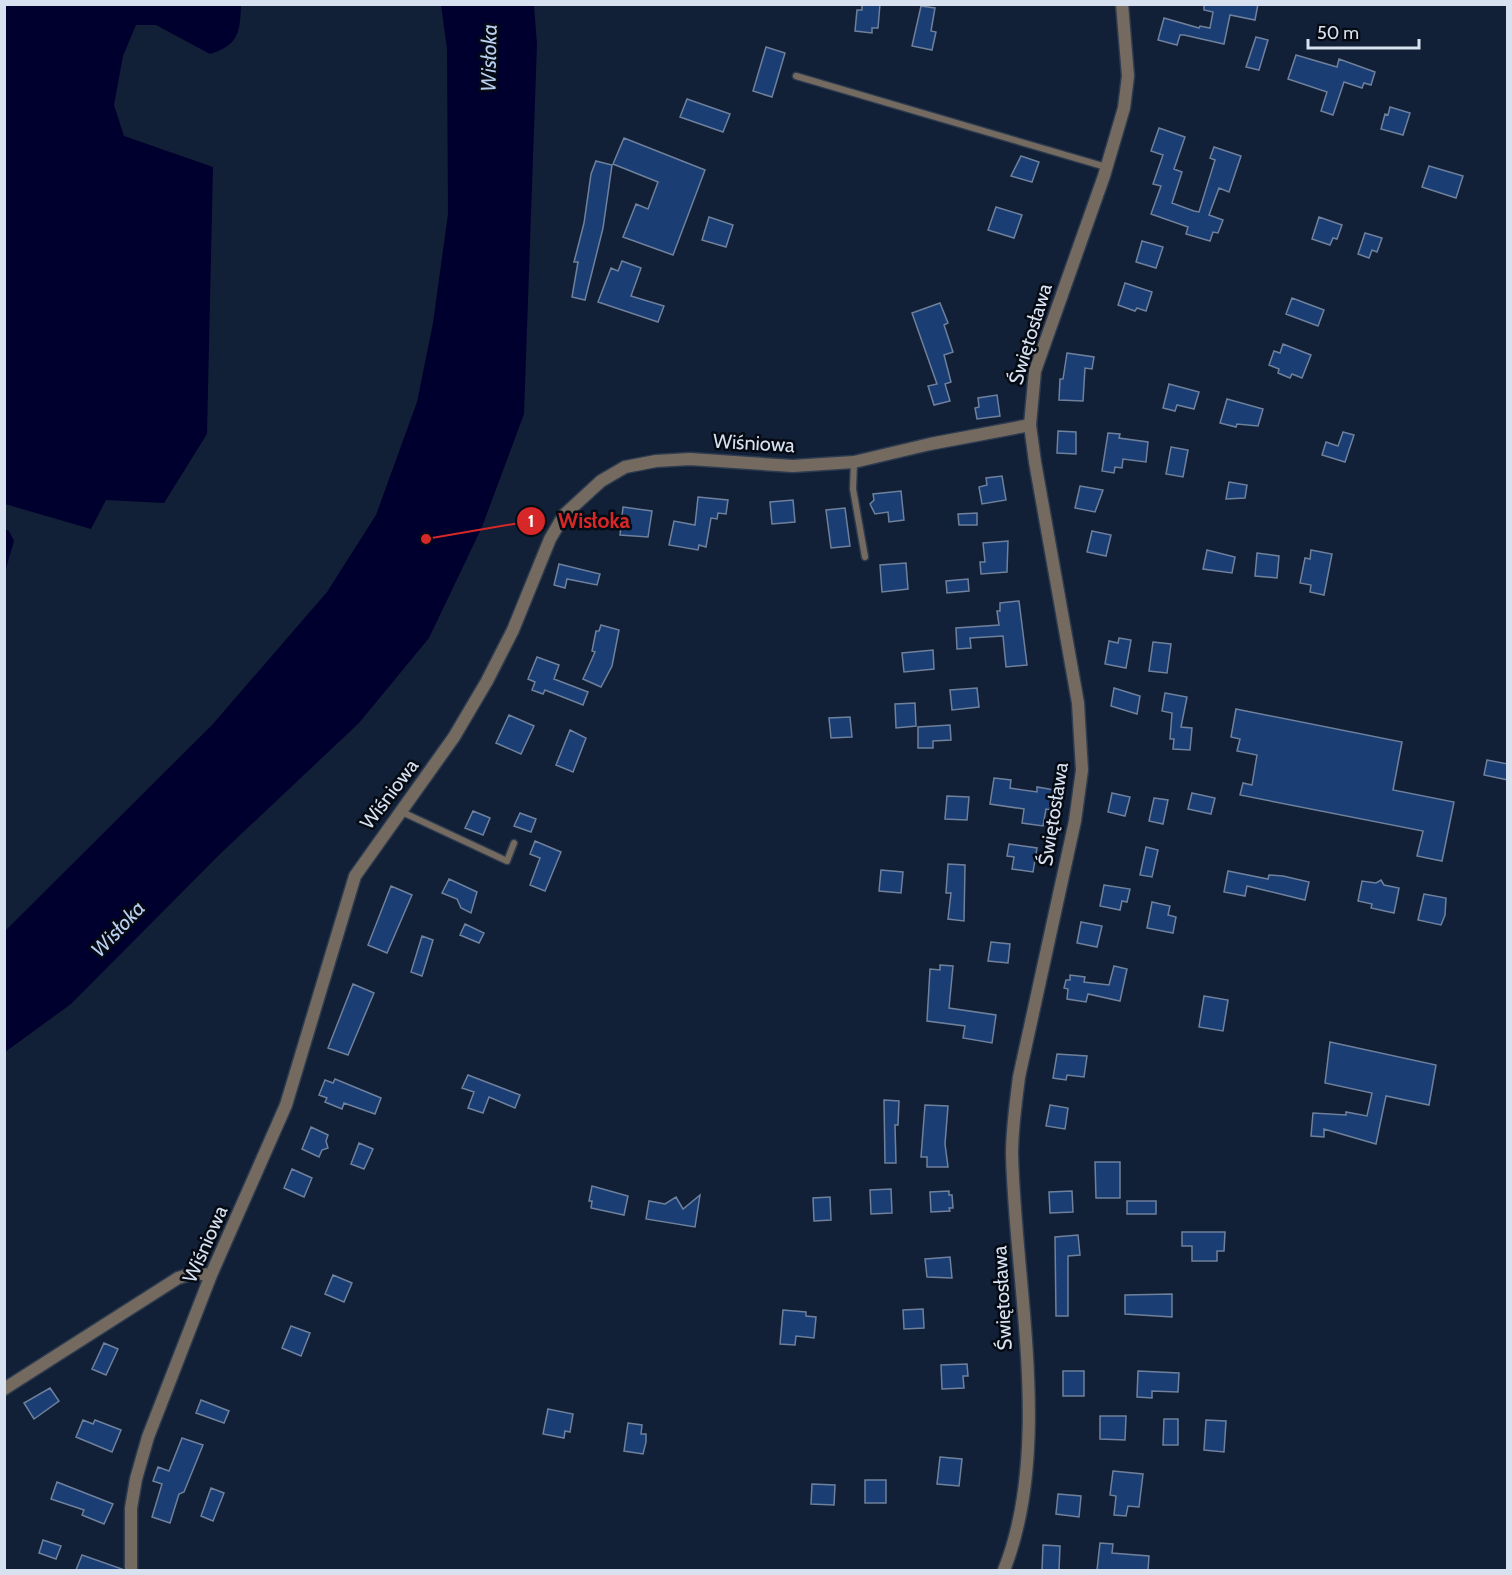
<svg xmlns="http://www.w3.org/2000/svg" width="1512" height="1575" font-family="Cabin,sans-serif">
  <style>
    .water { fill: #00002e }
    .building { fill: #1a3d74; stroke: #6e809c; stroke-width: 1.5 }
    .lines { fill: none; stroke-linecap: round; stroke-linejoin: round }
    .service-casing { stroke: #2d3b50; stroke-width: 9 }
    .minor-casing { stroke: #2d3b50; stroke-width: 15 }
    .tertiary-casing { stroke: #2d3b50; stroke-width: 15 }
    .service { stroke: #756a5f; stroke-width: 6 }
    .minor { stroke: #756a5f; stroke-width: 12 }
    .tertiary { stroke: #756a5f; stroke-width: 12 }
    .labels { text-anchor: middle; stroke-width: 5; stroke-linejoin: round; paint-order: stroke }
    .street-label { font-size: 20px; fill: #d7e1f0; stroke: #050a13 }
    .water-label { font-size: 21px; font-style: italic; fill: #bad0f2; stroke: #050a13 }
    .leader { fill: none; stroke: #d62828; stroke-width: 2 }
    .callout-dot { fill: #d62828; stroke: #050a13; stroke-width: 2 }
    .mark-label { font-size: 18px; text-anchor: middle; font-weight: bold; fill: #fff }
    .callout-label { font-size: 21px; text-anchor: middle; font-weight: bold; fill: #d62828; stroke: #050a13; stroke-width: 5; stroke-linejoin: round; paint-order: stroke }
  </style>
  <rect width="100%" height="100%" fill="#112036"/>
  <path class="water" d="M4,5H241C240,32 239,45 210,54L156,25H136L123,56L114,105L124,136L213,167L207,434L164,503L106,500L91,529L5,504Z
    M441,5H534L537,44L524,414L482,527L429,638L359,723L220,854L71,1004L5,1052V931L212,725L327,592L376,515L417,402L433,323L448,214L447,49Z
    M5,529L9,531L14,541L5,572Z"/>
  <path class="building" d="M862,4H880L878,28H872V33L855,31L857,10H862Z
    M1204,4H1258L1255,20L1230,15L1224,44L1184,35H1180L1177,45L1158,40L1164,18L1199,28L1200,26L1210,28L1213,12L1204,10Z
    M921,6L935,8L931,31L936,32L932,50L912,46Z
    M1256,37L1268,40L1259,70L1246,67Z
    M766,47L785,53L772,97L753,91Z
    M1296,55L1337,67L1339,59L1375,72L1371,85L1364,83L1362,88L1344,82L1333,115L1321,111L1327,92L1288,79Z
    M687,99L730,114L723,132L680,117Z
    M1390,107L1410,113L1403,135L1381,129L1385,114L1388,115Z
    M1159,128L1185,137L1174,169L1182,172L1172,203L1194,211L1199,212L1215,160L1210,158L1214,147L1241,156L1229,192L1219,188L1209,215L1223,220L1218,233L1213,232L1210,241L1186,234L1188,227L1151,214L1161,186L1153,184L1163,155L1151,151Z
    M624,138L705,170L673,255L623,237L636,204L648,209L658,182L613,164Z
    M1021,156L1039,162L1032,182L1011,176Z
    M596,161L612,165L603,228L585,300L572,297L578,262H574L584,223L591,174Z
    M1429,166L1463,176L1456,198L1422,187Z
    M996,207L1022,215L1014,238L988,230Z
    M709,217L733,225L726,247L702,240Z
    M1319,217L1342,225L1337,239L1333,238L1330,245L1312,239Z
    M1365,233L1382,238L1377,252L1372,250L1369,258L1358,254Z
    M1142,241L1163,247L1156,268L1136,262Z
    M622,261L641,268L631,296L664,306L658,322L598,302L611,268L618,271Z
    M1125,283L1152,292L1146,311L1137,308L1135,311L1118,305Z
    M1292,298L1324,310L1318,326L1286,314Z
    M940,303L948,323L944,325L953,352L944,355L951,382L945,384L950,401L934,405L928,386L937,384L912,313Z
    M1283,344L1311,355L1302,378L1292,374L1290,378L1278,373L1279,369L1269,365L1274,351L1280,353Z
    M1067,353L1094,357L1092,369L1085,368L1083,401L1059,400L1060,379H1063Z
    M1169,384L1199,392L1194,409L1177,405L1175,411L1163,408Z
    M997,395L1000,416L977,419L975,408L979,407L978,398Z
    M1227,399L1263,409L1258,426L1237,424L1236,427L1220,423Z
    M1058,431L1076,432V454L1057,453Z
    M1343,432L1354,435L1345,462L1322,455L1326,442L1338,446Z
    M1108,433L1120,434L1119,438L1148,442L1146,462L1123,459L1122,468L1115,467L1114,473L1102,471Z
    M1171,447L1188,450L1183,477L1166,474Z
    M1002,476L1006,500L982,504L979,487L987,485L986,478Z
    M1229,482L1247,485L1245,498L1226,499Z
    M1080,486L1103,490L1095,512L1075,508Z
    M901,491L904,520L889,522L888,512L875,514L870,504L874,500L873,494Z
    M698,497L728,500L726,514L718,513L717,519L711,518L706,547L699,545L698,550L669,545L674,521L695,525Z
    M793,500L795,522L772,524L770,502Z
    M623,507L652,511L648,537L620,535Z
    M845,508L850,546L831,548L826,510Z
    M977,513V525H959L958,514Z
    M1092,531L1111,535L1106,556L1087,552Z
    M1008,541L1007,572L981,574L980,562H985L983,543Z
    M1207,550L1235,557L1232,573L1203,569Z
    M1311,550L1332,554L1324,595L1310,592L1311,585L1300,583L1305,558L1310,559Z
    M1257,553L1279,556L1277,578L1255,576Z
    M906,563L908,589L882,592L880,565Z
    M559,564L600,574L597,585L567,579L565,588L554,585Z
    M968,579L969,591L947,593L946,581Z
    M1019,601L1027,665L1006,667L1003,636L970,638L971,648L957,649L956,628L999,625L997,611H1000V603Z
    M601,625L619,630L612,666L601,687L583,679L595,652L592,651L596,631H599Z
    M1119,638L1131,640L1126,668L1105,664L1109,641L1118,643Z
    M1153,642L1171,644L1167,673L1149,671Z
    M933,650L934,669L904,672L902,653Z
    M537,657L559,665L554,679L588,692L583,705L545,690L543,694L532,690L535,682L528,679Z
    M977,688L979,707L952,710L950,690Z
    M1114,688L1140,696L1137,714L1111,706Z
    M1165,693L1187,697L1181,727L1192,728L1190,750L1173,749L1174,739H1170L1172,713L1162,711Z
    M915,703L916,726L896,728L895,704Z
    M1236,709L1402,742L1393,790L1454,802L1442,861L1417,856L1423,831L1240,795L1243,783L1252,785L1257,755L1237,751L1240,739L1231,737Z
    M509,715L534,726L521,754L496,743Z
    M850,717L852,737L831,738L829,718Z
    M950,725L951,740L933,741V748H918V727Z
    M570,730L586,738L573,772L556,765Z
    M1487,760L1508,764V780L1484,775Z
    M994,778L1011,780L1010,788L1037,792V787L1055,790L1053,810L1046,809L1043,826L1022,823L1024,809L990,804Z
    M1112,793L1130,797L1125,816L1108,812Z
    M1192,793L1215,798L1211,814L1188,809Z
    M947,796L969,797L967,820L945,819Z
    M1154,798L1168,800L1163,824L1149,821Z
    M473,811L490,818L483,835L465,828Z
    M520,813L536,819L531,832L514,826Z
    M535,841L561,852L545,891L530,885L540,858L530,854Z
    M1009,844L1037,848L1033,872L1012,869L1014,857L1007,856Z
    M1146,847L1158,850L1152,877L1140,875Z
    M948,864L965,865L964,921L948,919L951,893H946Z
    M881,870L903,872L901,893L879,891Z
    M1228,871L1268,879L1269,875L1283,876L1309,882L1305,900L1247,886L1245,896L1224,892Z
    M449,879L477,892L471,913L461,908L457,899L442,893Z
    M1381,880L1384,885L1399,888L1394,913L1371,908L1372,904L1358,901L1362,881L1376,883Z
    M1104,885L1130,889L1127,902L1122,901L1120,910L1100,906Z
    M391,886L412,895L387,953L368,945Z
    M1424,894L1446,898L1445,915L1441,925L1418,920Z
    M1152,902L1170,906L1168,915L1176,917L1173,933L1147,928Z
    M1081,922L1102,926L1097,947L1077,943Z
    M465,924L484,933L479,943L460,935Z
    M422,936L433,940L422,976L411,972Z
    M991,942L1010,944L1008,963L988,961Z
    M940,965L953,966L949,1008L996,1015L992,1043L963,1038L965,1026L927,1021L930,969L940,970Z
    M1114,966L1127,969L1120,1001L1088,994L1086,1002L1067,999L1068,989L1064,988L1066,980H1070V975L1085,977L1084,982L1109,985Z
    M353,984L374,993L348,1055L328,1048Z
    M1204,996L1228,1000L1223,1031L1199,1027Z
    M1330,1042L1436,1065L1429,1105L1386,1096L1376,1144L1324,1129V1137L1311,1136L1313,1113L1346,1115V1112L1367,1116L1372,1093L1325,1083Z
    M1057,1054L1087,1056L1084,1077L1067,1075L1066,1080L1053,1078Z
    M468,1075L520,1095L515,1108L489,1097L483,1113L468,1108L474,1092L462,1088Z
    M335,1079L381,1098L375,1114L344,1103L342,1109L325,1102L327,1098L319,1095L325,1080L333,1083Z
    M884,1100L899,1101L898,1125H895L896,1163H885Z
    M925,1105L948,1106L945,1144L948,1167H927V1157H921Z
    M1050,1105L1068,1108L1065,1129L1046,1126Z
    M311,1127L328,1135L326,1141L328,1148L322,1150L319,1157L302,1149Z
    M359,1143L373,1149L364,1169L351,1164Z
    M1095,1162H1120V1198H1096Z
    M292,1169L312,1178L304,1197L284,1188Z
    M592,1186L628,1196L624,1215L591,1208L592,1201H589Z
    M891,1189L892,1213L871,1214L870,1190Z
    M949,1191V1195H952L953,1208H949L950,1211L931,1212L930,1192Z
    M1072,1191L1073,1212L1050,1213L1049,1192Z
    M700,1195L695,1227L646,1219L649,1201L665,1204L676,1197L683,1209Z
    M830,1197L831,1220L814,1221L813,1198Z
    M1127,1201H1156V1214H1127Z
    M1182,1232H1225L1224,1251H1217V1261H1192V1246H1182Z
    M1078,1235L1080,1255L1068,1256V1316H1056L1055,1237Z
    M950,1257L952,1278L927,1277L925,1259Z
    M333,1275L352,1283L344,1302L325,1294Z
    M1172,1294V1317L1125,1314V1295Z
    M923,1309L924,1328L904,1329L903,1310Z
    M783,1310L806,1312V1316L816,1317L814,1338L796,1336L795,1345L780,1344Z
    M291,1326L310,1333L301,1356L282,1348Z
    M104,1343L118,1349L106,1375L92,1369Z
    M967,1364L968,1376H963L964,1388L942,1389L941,1365Z
    M1063,1371H1084V1396H1063Z
    M1138,1371L1179,1373L1178,1392L1152,1391V1398L1137,1397Z
    M50,1388L59,1401L34,1419L24,1403Z
    M201,1400L229,1411L224,1423L196,1413Z
    M548,1409L573,1414L570,1432L565,1431L564,1438L543,1434Z
    M1100,1416H1126L1125,1440L1100,1439Z
    M1164,1419H1178V1445H1163Z
    M83,1420L93,1424L95,1420L121,1430L112,1452L76,1437Z
    M1206,1420L1226,1421L1224,1452L1204,1450Z
    M628,1423L642,1425L641,1434H646V1442L643,1454L624,1451Z
    M182,1438L203,1445L184,1492L179,1494L170,1523L152,1517L162,1484L153,1481L158,1467L169,1471Z
    M940,1457L962,1459L959,1486L937,1484Z
    M1113,1471L1143,1474L1139,1507L1128,1506L1126,1516L1114,1515L1116,1496L1110,1495Z
    M865,1480H886V1503H865Z
    M57,1482L113,1504L104,1524L82,1515L84,1510L51,1499Z
    M812,1484L835,1485L834,1505L811,1504Z
    M211,1488L224,1493L213,1521L201,1516Z
    M1058,1494L1081,1496L1079,1517L1056,1514Z
    M43,1540L61,1546L56,1559L39,1553Z
    M1100,1543L1113,1544L1112,1553L1149,1556L1148,1570H1097Z
    M1043,1545L1060,1546L1059,1570H1042Z
    M82,1555L122,1569L121,1570H76Z"/>
  <g class="lines">
    <g class="service-casing">
      <path id="service" d="M796,76L1106,167
        M854,462L853,489L865,557
        M402,812L507,861L514,843"/>
    </g>
    <g class="minor-casing">
      <path id="minor" d="M4,1389L178,1278L194,1273L211,1275
        M131,1570V1508L136,1479L148,1437L211,1275L286,1105L355,876L454,737L487,681L513,630L550,539L564,515L601,481L625,467L656,461L690,459L793,466L854,462L930,444L1030,425"/>
    </g>
    <g class="tertiary-casing">
      <path id="tertiary" d="M1004,1570C1053,1447 1015,1284 1012,1154C1012,1128 1016,1102 1019,1077L1075,821L1082,770L1078,703L1035,462L1030,425L1035,371L1104,176L1124,108L1128,76L1122,4"/>
    </g>
    <use href="#service" class="service"/>
    <use href="#minor" class="minor"/>
    <use href="#tertiary" class="tertiary"/>
  </g>
  <g class="labels">
    <g class="street-label">
      <text transform="translate(1030 334) rotate(-73)" y="7">Świętosława</text>
      <text transform="translate(754 443) rotate(3)" y="7">Wiśniowa</text>
      <text transform="translate(389 794) rotate(-53)" y="7">Wiśniowa</text>
      <text transform="translate(1053 814) rotate(-81)" y="7">Świętosława</text>
      <text transform="translate(205 1244) rotate(-66)" y="7">Wiśniowa</text>
      <text transform="translate(1002 1298) rotate(-93)" y="7">Świętosława</text>
    </g>
    <g class="water-label">
      <text transform="translate(489 58) rotate(-89)" y="7">Wisłoka</text>
      <text transform="translate(118 929) rotate(-47)" y="7">Wisłoka</text>
    </g>
  </g>
  <path class="leader" d="M426 539L531 521"/>
  <g class="callout-dot">
    <circle cx="426" cy="539" r="6"/>
    <circle cx="531" cy="521" r="15"/>
  </g>
  <g class="mark-label">
    <text x="531" y="527">1</text>
  </g>
  <g class="callout-label">
    <text x="594" y="528">Wisłoka</text>
  </g>
  <rect width="1512" height="1575" fill="none" stroke="#d7e1f0" stroke-width="12"/>
  <path d="M1308 39v9h111v-9" fill="none" stroke="#d7e1f0" stroke-width="3"/>
  <text x="1317" y="39" font-size="18" fill="#d7e1f0" stroke="#050a13" stroke-width="4.5" paint-order="stroke">50 m</text>
</svg>
